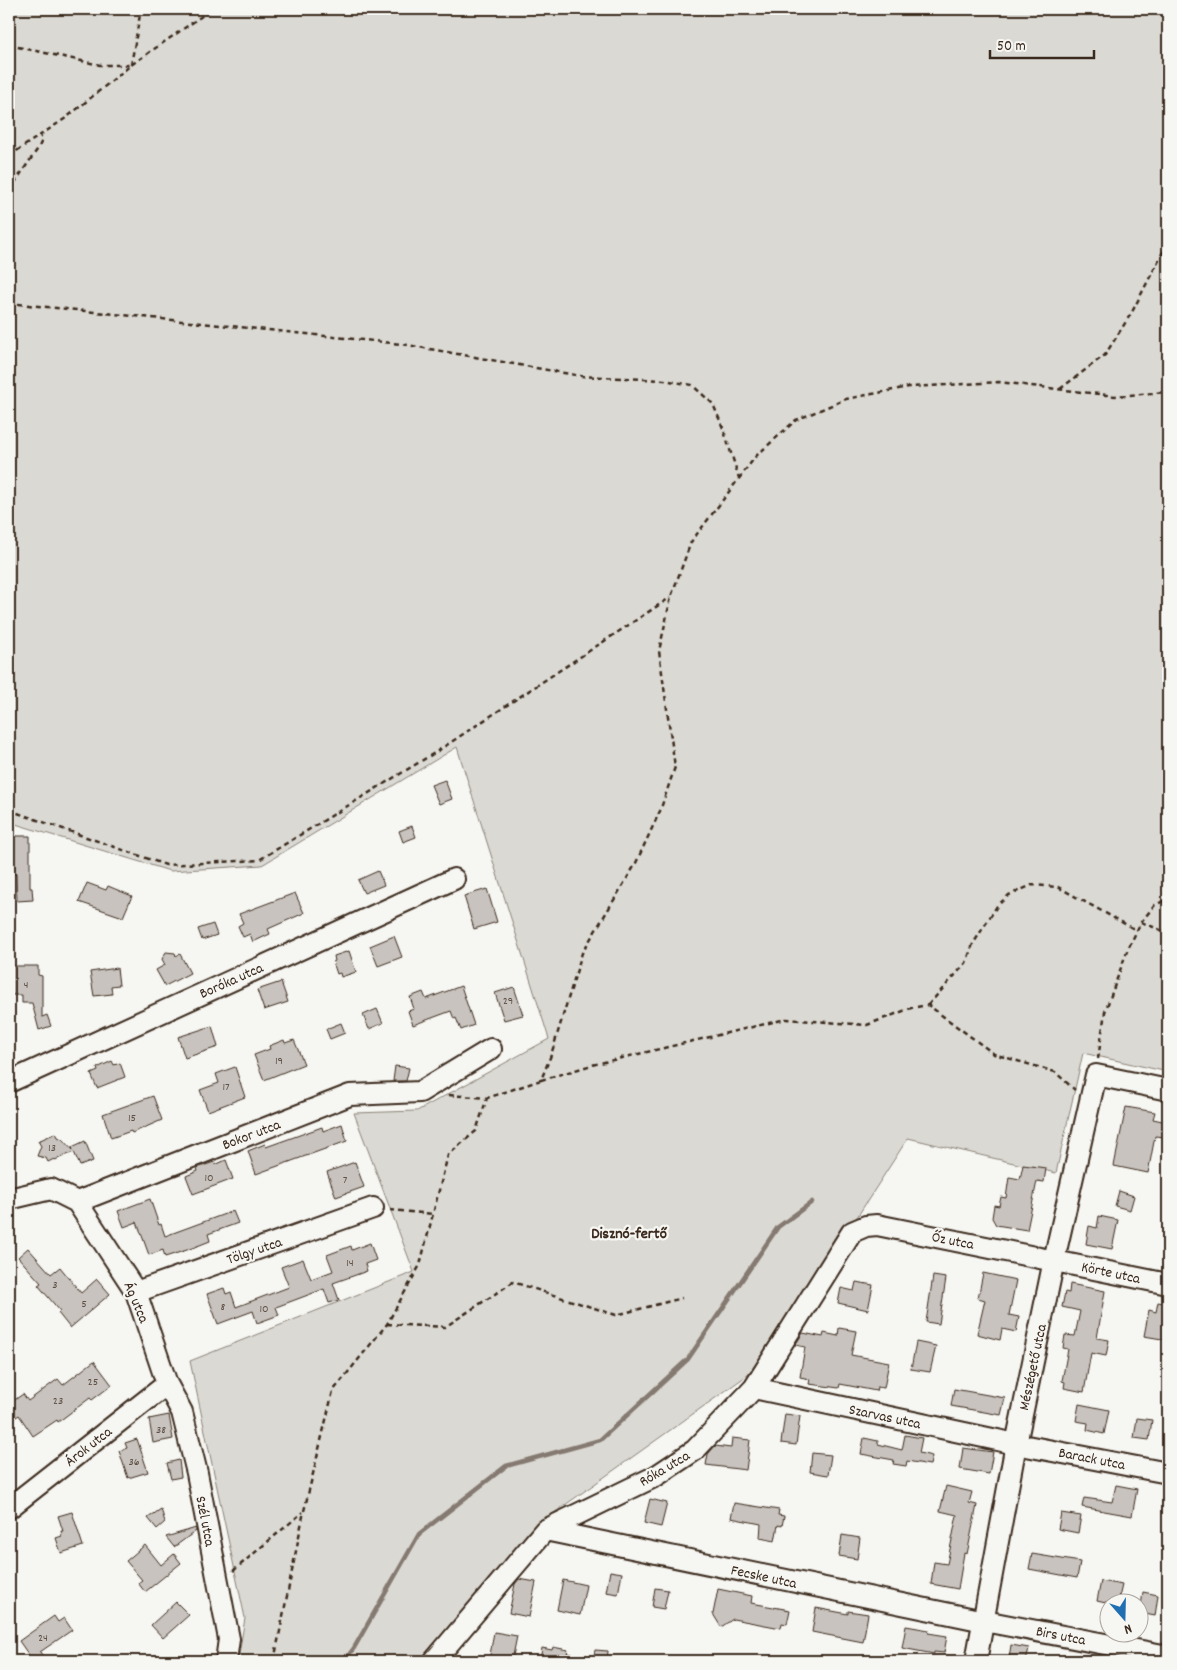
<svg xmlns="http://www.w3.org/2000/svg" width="1177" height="1670" font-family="Dekko,sans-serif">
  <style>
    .green { fill: #dad9d3; stroke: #8a8278 }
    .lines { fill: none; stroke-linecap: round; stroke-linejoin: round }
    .stream { stroke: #857a71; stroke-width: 4.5 }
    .building { fill: #c8c3be; stroke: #3b2a1e }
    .minor-casing { stroke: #3b2a1e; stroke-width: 24 }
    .path { stroke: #3b2a1e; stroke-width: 2.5; stroke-dasharray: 5 4; stroke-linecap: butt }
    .minor { stroke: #f6f6f2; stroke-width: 20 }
    .labels { text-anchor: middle; stroke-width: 4.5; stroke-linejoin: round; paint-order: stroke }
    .number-label { font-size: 12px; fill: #5e5046 }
    .street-label { font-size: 15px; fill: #3b2a1e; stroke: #f6f6f2 }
    .neighbourhood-label { font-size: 16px; font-weight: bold; fill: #3b2a1e; stroke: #f6f6f2 }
  </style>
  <rect width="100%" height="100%" fill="#f6f6f2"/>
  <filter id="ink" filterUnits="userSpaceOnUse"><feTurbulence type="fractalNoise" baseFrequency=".02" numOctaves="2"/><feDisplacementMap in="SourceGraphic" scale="10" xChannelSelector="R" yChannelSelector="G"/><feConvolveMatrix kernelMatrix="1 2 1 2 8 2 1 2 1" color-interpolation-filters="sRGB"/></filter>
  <g filter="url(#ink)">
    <path class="green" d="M9,9H1168V1072L1083,1053L1056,1173L908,1138L859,1214L749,1374L537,1525L421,1661H238L245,1618L190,1361L414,1272L354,1113L417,1111L549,1039L457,747L262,865L170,871L9,822Z"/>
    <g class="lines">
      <path class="stream" d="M344,1661L354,1648L419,1534L506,1466L600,1440L688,1359L778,1227L812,1202"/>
    </g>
    <path class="building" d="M445,780L452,799L439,804L431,785Z
      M412,826L416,837L403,842L399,831Z
      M9,836H30V888H32L33,900L17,901L16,874H9Z
      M378,871L384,885L364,893L358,880Z
      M87,883L106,890L108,886L132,896L123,917L79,902Z
      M487,889L497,922L474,929L464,896Z
      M295,893L304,913L268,929L270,934L253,942L250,934L243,937L238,926L243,923L239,914Z
      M213,924L217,935L202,940L198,929Z
      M394,936L402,957L378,966L370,946Z
      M349,951L356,972L341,977L340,973L337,974L333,962L335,961L334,956Z
      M166,952L175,953L176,956L180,954L190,973L165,986L156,970L165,965L162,959Z
      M10,966H38V975L42,976V1017L47,1015L51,1026L39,1030L32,1003H22V995H12V993H9V970H10Z
      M117,968L119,985L111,986L112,994L94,996L90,972Z
      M281,982L288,1002L264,1010L257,990Z
      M461,986L474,1025L461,1030L456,1018L454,1019L451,1011L413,1025L408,1011L414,1009L410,997L423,992L426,999Z
      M514,987L523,1015L504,1020L495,993Z
      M377,1009L383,1023L369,1029L363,1015Z
      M341,1023L345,1033L330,1039L326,1029Z
      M212,1026L218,1047L185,1058L178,1037Z
      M284,1040L285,1043L294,1040L304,1064L264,1080L254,1055L270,1049L269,1046Z
      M112,1061L114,1065L120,1063L125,1077L97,1088L91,1074L98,1071L97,1068Z
      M395,1066L409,1068L406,1081H393Z
      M235,1067L245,1097L208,1111L200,1090L219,1083L216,1074Z
      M153,1096L162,1120L132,1133L131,1131L111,1138L103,1114Z
      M1126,1107L1155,1112L1153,1119L1167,1122L1164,1137L1155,1136L1148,1173L1114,1166Z
      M342,1124L347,1141L256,1174L248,1151L265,1144L266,1147L322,1127L323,1131Z
      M56,1133L58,1137L64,1140L73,1150L72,1147L85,1141L93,1161L80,1166L74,1152L55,1160L54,1159L48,1162L46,1158L37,1156L41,1146L38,1141Z
      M226,1160L233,1179L193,1194L186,1176L198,1171L197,1168L214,1162L215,1165Z
      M355,1162L364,1187L336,1197L327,1172Z
      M1023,1165L1046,1168L1044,1182L1037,1181L1027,1230L996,1225L992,1218L994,1205L999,1206L1001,1197L1006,1198L1009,1177L1020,1179Z
      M1119,1191L1134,1196L1130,1210L1115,1206Z
      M150,1199L159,1225L161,1224L165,1236L233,1211L238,1223L208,1234L210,1241L187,1250L165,1257L163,1250L149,1255L137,1222L124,1227L118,1211Z
      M1099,1216L1118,1220L1112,1249L1086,1244L1089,1226L1097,1228Z
      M370,1243L376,1260L365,1264L367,1271L333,1283L339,1300L329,1303L324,1289L276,1307L279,1315L257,1323L253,1311L218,1324L207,1294L224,1288L226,1294L231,1292L236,1307L289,1287L281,1267L303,1259L311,1279L333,1271L327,1255L351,1246L352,1250Z
      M28,1248L51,1274L60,1267L81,1293L97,1279L110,1294L70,1328L58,1313L60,1311L38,1285L41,1283L18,1257Z
      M983,1273L1016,1280L1009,1315L1019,1317L1016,1332L1002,1329L1000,1340L977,1334L985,1300L978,1298Z
      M933,1276L946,1278L939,1324L926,1322Z
      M856,1282L873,1285L868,1310L838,1303L841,1288L854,1291Z
      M1070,1284L1105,1291L1097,1338L1109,1340L1106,1356L1091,1353L1084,1392L1064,1388L1065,1382L1062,1381L1068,1349L1063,1348L1065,1335L1075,1336L1080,1311L1062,1307L1065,1292L1069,1293Z
      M1158,1302L1168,1304V1340L1144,1336L1149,1310L1156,1312Z
      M839,1328L856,1331L851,1355L889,1362L884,1388L877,1387L876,1391L840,1384L839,1388L809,1384L810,1379L800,1377L805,1347L795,1345L803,1333L823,1337L824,1333L838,1336Z
      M916,1342L936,1346L930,1372L911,1369Z
      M94,1361L112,1385L92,1400L90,1398L58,1422L57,1420L33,1436L19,1415L9,1422V1404L23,1394L28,1401L58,1379L63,1385Z
      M954,1389L1005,1398L1001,1415L951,1406Z
      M1079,1404L1109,1410L1104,1434L1087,1430L1088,1423L1076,1421Z
      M785,1414L800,1416L796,1445L781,1443Z
      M169,1415L173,1439L153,1443L149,1419Z
      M1137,1418L1152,1420L1149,1440L1134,1438Z
      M905,1435L922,1438L919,1453L932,1456L930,1465L907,1461L906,1466L893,1464L894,1460L861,1454L864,1438L878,1441V1444L902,1450Z
      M732,1438L750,1440L746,1470L706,1465L708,1454L715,1446L731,1448Z
      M137,1439L148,1472L128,1478L119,1451L127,1448L125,1443Z
      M963,1448L993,1452L989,1474L960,1469Z
      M812,1453L831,1455L828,1475L810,1472Z
      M179,1460L181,1477L171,1479L167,1463Z
      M1116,1485L1137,1489L1132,1516L1082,1507L1084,1498L1112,1502Z
      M946,1486L972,1492L969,1503L977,1505L967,1554L964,1553L958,1589L931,1584L934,1562L947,1564L957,1515L940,1511Z
      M650,1499L667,1503L661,1527L644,1523Z
      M734,1503L779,1510L778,1515L784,1516L782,1526L778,1525L775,1541L760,1538L761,1524L731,1518Z
      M161,1509L165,1522L157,1529L148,1518Z
      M72,1512L83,1546L61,1553L56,1538L62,1536L61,1531H63L58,1516Z
      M1061,1513L1081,1516L1078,1533L1058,1529Z
      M196,1528V1531L174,1547L166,1537Z
      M842,1535L860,1538L857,1559L839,1556Z
      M145,1545L161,1565L174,1554L181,1563L145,1592L138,1583L142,1580L126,1561Z
      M1032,1554L1080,1562L1077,1578L1029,1569Z
      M610,1571L622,1573L618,1594L606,1592Z
      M519,1579L536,1582L529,1617L509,1613L515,1584Z
      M563,1580L586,1585L580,1615L557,1610Z
      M1101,1581L1122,1585L1118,1602H1110V1604L1097,1601Z
      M655,1588L668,1590L664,1609L652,1607Z
      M718,1589L752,1596L751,1603L790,1610L787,1624L782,1623L781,1628L733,1619L721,1627L713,1614Z
      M1143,1592L1158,1595L1155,1616L1140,1613Z
      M176,1602L189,1615L163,1638L151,1625Z
      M816,1608L848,1614V1611L868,1614L863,1642L812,1632Z
      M54,1616L58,1622L64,1618L72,1630L40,1652L46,1661H33L19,1641Z
      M906,1626L929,1630L928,1633L947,1636L944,1653L934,1652V1654L902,1648Z
      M494,1632L517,1636L512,1661H489Z
      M1011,1645L1029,1648L1026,1661L1009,1658Z
      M553,1647L568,1650L567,1653L580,1656V1661H540L542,1648L552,1650Z
      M595,1650L608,1651L607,1661H593Z"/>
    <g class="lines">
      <g class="minor-casing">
        <path id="minor" d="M9,1082L454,879
          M9,1199L51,1189L77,1202L350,1095L420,1092L491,1049
          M77,1202L136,1292L167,1384L182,1412L197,1473L229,1639L226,1661
          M136,1292L373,1208
          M754,1388L1016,1444L1168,1473
          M9,1508L167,1384
          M545,1530L984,1621L1168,1656
          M434,1661L545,1530L656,1476L695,1450L754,1388L852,1232L866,1226L877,1225L1168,1284
          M976,1661L1016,1444L1054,1260L1096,1075L1168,1090"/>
      </g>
      <path class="path" d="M9,45L100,65H130
        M131,65L141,9
        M9,156L66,118L131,65L212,9
        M9,191L39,147L42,140L40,135
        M9,303L402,344L581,376L664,380L692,385L713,404L723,428L739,478
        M1060,389L1105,355L1132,312L1168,242
        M9,810L166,865L259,860L436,752L671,597
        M1141,922L1168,933
        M928,1005L966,963L973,944L997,906L1009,895L1032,885L1058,887L1136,930
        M1098,1059L1105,1012L1127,951L1141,922L1155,905L1168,899
        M541,1080L592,1065L786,1019L867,1025L911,1008L928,1005L994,1054L1055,1072L1075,1090
        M449,1095L487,1098L541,1080L551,1055L582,953L635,865L660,811L675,767L659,651L671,597L691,542L756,456L796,420L846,399L909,387L999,382L1115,396L1168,392
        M390,1210L433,1214
        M387,1324L445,1327L513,1282L616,1315L682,1298
        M233,1571L303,1512
        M274,1661L304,1511L333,1391L387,1324L420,1265L448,1155L476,1131L487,1098"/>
      <use href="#minor" class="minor"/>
    </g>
  </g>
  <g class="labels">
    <g class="number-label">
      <text x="26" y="988">4</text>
      <text x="508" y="1004">29</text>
      <text x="279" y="1064">19</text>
      <text x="226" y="1090">17</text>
      <text x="132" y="1121">15</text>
      <text x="52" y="1151">13</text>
      <text x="209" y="1181">10</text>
      <text x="345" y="1183">7</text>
      <text x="350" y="1266">14</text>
      <text x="55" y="1288">3</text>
      <text x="84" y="1307">5</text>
      <text x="223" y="1310">8</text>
      <text x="264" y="1312">10</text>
      <text x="93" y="1385">25</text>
      <text x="58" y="1404">23</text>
      <text x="161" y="1433">38</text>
      <text x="134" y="1465">36</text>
      <text x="43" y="1641">24</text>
    </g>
    <g class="street-label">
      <text transform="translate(231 980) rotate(-24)" y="5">Boróka utca</text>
      <text transform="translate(251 1134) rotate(-21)" y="5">Bokor utca</text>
      <text transform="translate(953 1240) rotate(11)" y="5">Őz utca</text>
      <text transform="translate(254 1250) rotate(-19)" y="5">Tölgy utca</text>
      <text transform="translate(1111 1272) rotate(12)" y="5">Körte utca</text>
      <text transform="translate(137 1302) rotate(67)" y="5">Ág utca</text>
      <text transform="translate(1032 1367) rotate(-78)" y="5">Mészégető utca</text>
      <text transform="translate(885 1416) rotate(12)" y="5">Szarvas utca</text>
      <text transform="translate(88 1446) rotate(-38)" y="5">Árok utca</text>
      <text transform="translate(1092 1458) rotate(11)" y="5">Barack utca</text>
      <text transform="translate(664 1468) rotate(-31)" y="5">Róka utca</text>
      <text transform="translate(206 1521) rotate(79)" y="5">Szél utca</text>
      <text transform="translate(764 1576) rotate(12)" y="5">Fecske utca</text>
      <text transform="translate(1061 1635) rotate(11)" y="5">Birs utca</text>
    </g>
    <g class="neighbourhood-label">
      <text x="629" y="1238">Disznó-fertő</text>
    </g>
  </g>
  <rect width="1177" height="1670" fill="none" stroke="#f6f6f2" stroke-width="30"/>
  <rect x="15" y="15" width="1147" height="1640" fill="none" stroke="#3b2a1e" stroke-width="2" filter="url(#ink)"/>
  <g transform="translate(1124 1618) rotate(160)"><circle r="24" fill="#f6f6f2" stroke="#aba49d"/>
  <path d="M0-4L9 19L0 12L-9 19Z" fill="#1f6fb2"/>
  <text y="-8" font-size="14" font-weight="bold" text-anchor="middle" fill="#3b2a1e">N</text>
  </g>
  <path d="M990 50v8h104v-8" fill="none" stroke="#3b2a1e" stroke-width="2.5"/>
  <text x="997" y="50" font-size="15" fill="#3b2a1e" stroke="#f6f6f2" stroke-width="4" paint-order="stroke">50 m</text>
</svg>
